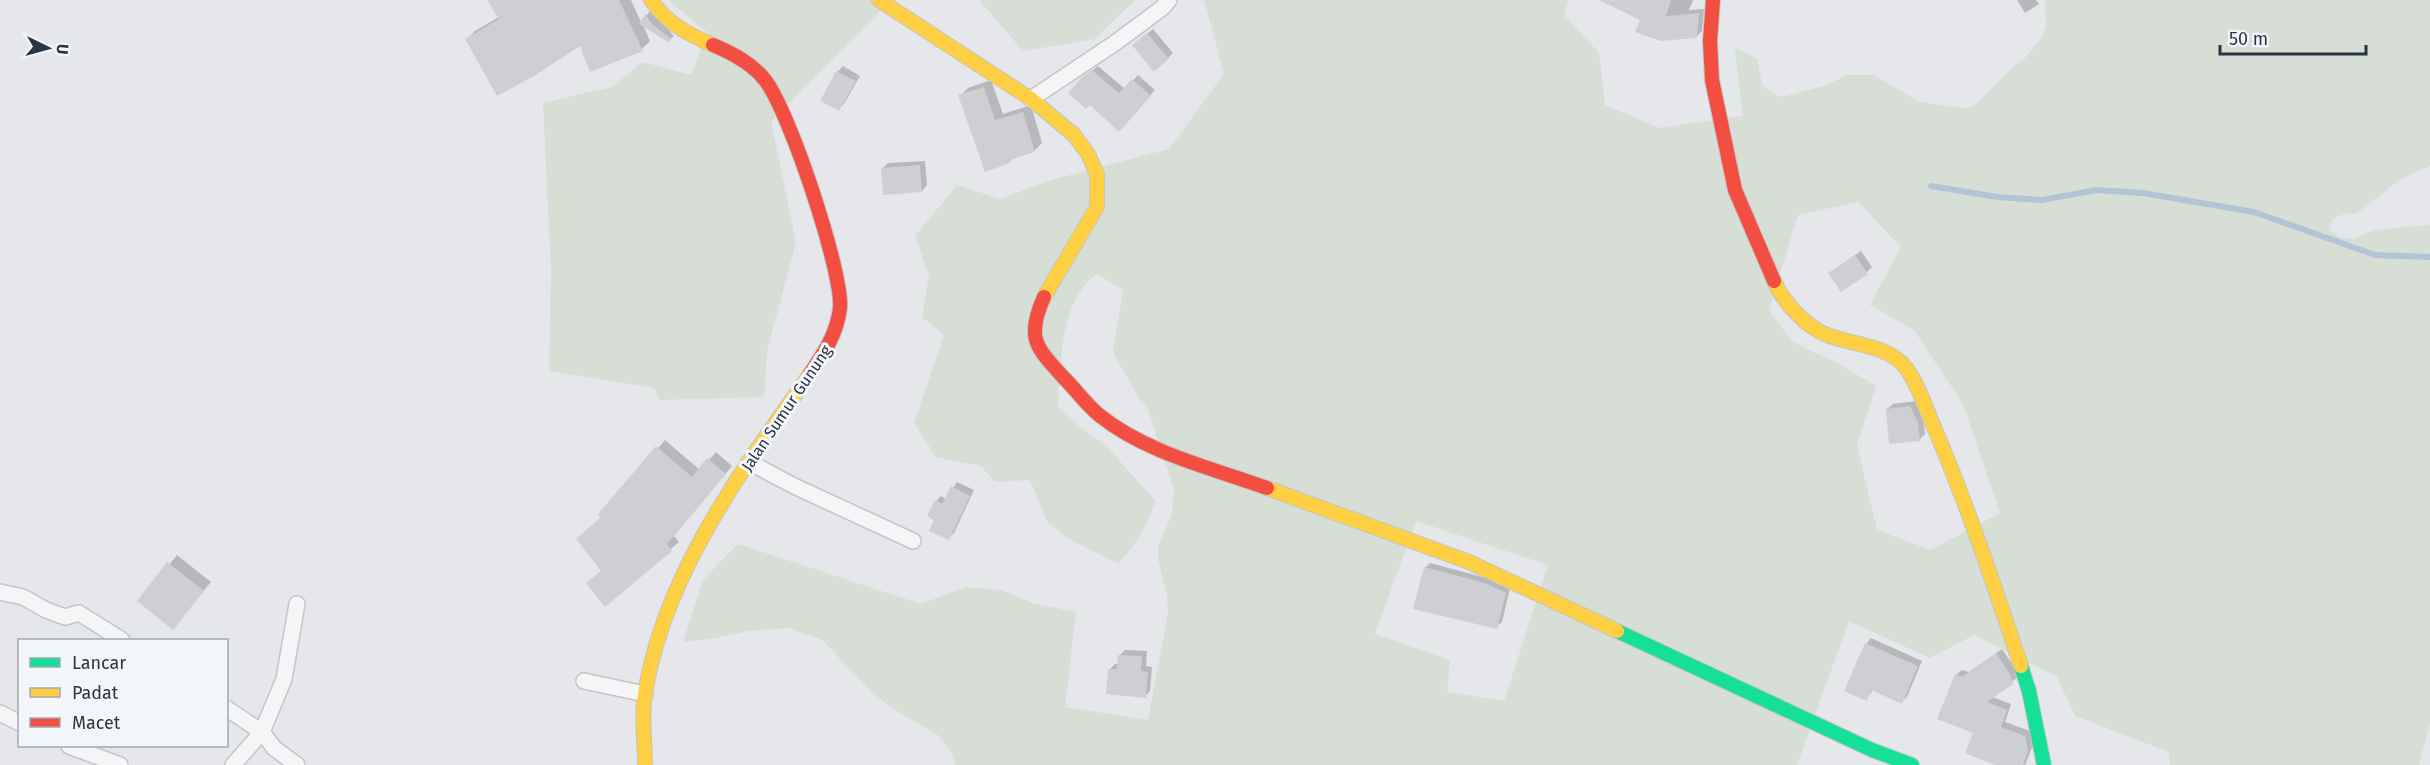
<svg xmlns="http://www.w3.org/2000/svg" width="2430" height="765" font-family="'Fira Sans',sans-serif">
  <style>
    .green { fill: #d6ded5; fill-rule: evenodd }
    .shadow { fill: #0003 }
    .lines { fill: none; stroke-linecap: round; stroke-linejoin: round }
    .stream { stroke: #b2c5d6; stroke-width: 6 }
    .building { fill: #cdcfd3 }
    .street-casing { stroke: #c3c5c8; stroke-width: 18 }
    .fast-casing { stroke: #c3c5c8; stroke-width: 16 }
    .slow-casing { stroke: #c3c5c8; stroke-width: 16 }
    .jam-casing { stroke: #c3c5c8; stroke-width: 16 }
    .street { stroke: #f4f5f7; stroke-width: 15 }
    .fast { stroke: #16e098; stroke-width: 14 }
    .slow { stroke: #ffcf43; stroke-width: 14 }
    .jam { stroke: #f24e42; stroke-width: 14 }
    .labels { text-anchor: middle; stroke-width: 6; stroke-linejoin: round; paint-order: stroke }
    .street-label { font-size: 16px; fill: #293545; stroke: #f3f6f9 }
  </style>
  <rect width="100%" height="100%" fill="#e5e7ea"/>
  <path class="green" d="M668,0H891L771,121L796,242L767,351L764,397L659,400L655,388L549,371L551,270L543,103L612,87L642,62L692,75L707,32Z
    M979,0H1135L1095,39L1023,51Z
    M1204,0H1568L1564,15L1599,53L1605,105L1659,128L1743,116L1735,48L1757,59L1762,84L1770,92L1782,97L1824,86L1847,75H1873L1920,102L1967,109L1978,102L2013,67L2024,59L2041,39L2046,26L2045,0H2430V166L2401,179L2357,213L2345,214L2333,218L2329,230L2339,237L2352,239L2374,230L2430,225V723L2419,765H2170L2169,752L2075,716L2057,677L1974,635L1930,658L1849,621L1797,765H955L952,754L937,734L893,709L874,694L822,640L788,628L748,631L717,638L683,642L703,580L738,544L921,604L966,587L1001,590L1033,603L1076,612L1065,707L1148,720L1168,613L1167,595L1158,559V547L1172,514L1174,489L1147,406L1138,397L1113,352L1123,290L1097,274C1059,300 1061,365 1058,407L1078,425L1106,446L1155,500C1147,529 1138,541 1118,564L1067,538L1048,523L1030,480L995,482L981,466L936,457L914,423L944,335L922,317L929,276L915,236L957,185L1000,199L1051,180L1169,149L1224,74ZM1858,202L1901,247L1870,305L1914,330L1963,404L2000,513L1931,550L1877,530L1857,445L1876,386L1839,364L1793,342L1769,311L1798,215ZM1416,521L1548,565L1504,701L1447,692L1450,660L1375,634Z"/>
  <path class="shadow" d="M489,0H631L641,22L651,10L674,36L668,41L643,25L650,41L642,49L591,70L580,44L467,39L475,31L499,17Z
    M1605,0H1693L1689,10L1704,9L1702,31L1697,36L1641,19Z
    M2017,0H2036L2039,4L2025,13Z
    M1153,29L1173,53L1168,58L1139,40Z
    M843,66L860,76L844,104L839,109L822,100L837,72Z
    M1098,66L1125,89L1138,75L1155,90L1124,124L1084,77Z
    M991,80L1003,114L1031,105L1042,143L1034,151L1014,157L1009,162L960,96L968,88Z
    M925,161L927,185L922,191L882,169L888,163Z
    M1861,251L1872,267L1867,272L1830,273Z
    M1916,401L1923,418L1925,434L1919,440L1887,409L1893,404Z
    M665,440L700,470L716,452L732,466L674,536L679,542L605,605L595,576L602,570L601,518Z
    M957,482L974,490L954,533L948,539L936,519V501L941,496L946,499Z
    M177,555L211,582L173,628L139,601Z
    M1430,563L1490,579L1510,588L1502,622L1496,627L1425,568Z
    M1871,638L1922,661L1907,697L1901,702L1873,690L1866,699V644Z
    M2002,649L2015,668L2018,677L1992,697L2011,704L2005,722L2030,731L2033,745L2025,765H2000L1975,732L1956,675L1962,670L1969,672Z
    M1125,650L1147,651L1146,666L1152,667L1150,691L1145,696L1110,669L1115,664H1119L1120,655Z"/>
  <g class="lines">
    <path class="stream" d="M1931,186L1997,197L2042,200L2096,190L2143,193L2254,212L2375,255L2430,257"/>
  </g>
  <path class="building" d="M487,0H619L643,51L590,72L580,46L534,76L497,96L465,39L499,19Z
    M1599,0H1671L1666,16L1699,13L1697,38L1660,41L1635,32L1640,20Z
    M645,14L652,24L671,39L669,43L639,24Z
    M1147,33L1169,59L1154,72L1132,45Z
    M1092,70L1119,93L1132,79L1151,96L1119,132L1090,105L1086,109L1068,93L1083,76Z
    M836,71L856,81L839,111L820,101Z
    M984,87L995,120L1023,112L1035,152L1009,160L1010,163L985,172L958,95Z
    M920,165L922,192L883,195L881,168Z
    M1855,255L1868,274L1841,292L1828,273Z
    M1910,406L1918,423L1920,441L1889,444L1886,409Z
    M656,446L692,477L707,458L726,474L667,544L672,551L605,607L586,583L601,571L576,539L600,518L598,514Z
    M951,486L970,496L949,540L929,531L934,520L927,516L935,500L942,504Z
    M167,562L204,591L173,630L137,601Z
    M1424,567L1485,583L1506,593L1497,629L1413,609Z
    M1865,643L1918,666L1902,704L1871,690L1867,701L1844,691Z
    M1996,653L2010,674L2013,684L1987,702L2007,710L2001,727L2025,736L2028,751L2023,765H1995L1965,753L1973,733L1937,719L1955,674L1962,677Z
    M1118,655L1142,656L1141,671L1148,672L1146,698L1106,694L1108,669H1117Z"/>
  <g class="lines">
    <g class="street-casing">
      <path id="street" d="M1031,99L1115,43L1162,8L1169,0
        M749,462L794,486L913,541
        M0,592L23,597L46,610L65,617L79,613L122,640
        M584,681L645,694
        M226,708L262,732L274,748L297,765
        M0,713L20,723
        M69,746L120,765
        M233,765L262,732L284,679L297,604"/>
    </g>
    <g class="fast-casing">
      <path id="fast" d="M1617,631L1872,750L1912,765
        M2021,666L2029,691L2044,765"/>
    </g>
    <g class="slow-casing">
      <path id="slow" d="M651,0C667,23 687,34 713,45
        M879,0L1031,99L1074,135L1088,154L1097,174V207L1044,297
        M1774,281C1783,302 1806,327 1827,335C1852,345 1889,345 1906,368C1920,387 1927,413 1937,434C1969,510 1995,588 2021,666
        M1267,488L1469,562L1617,631
        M645,765C645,744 642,722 644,701C660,580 742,470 810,374"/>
    </g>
    <g class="jam-casing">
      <path id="jam" d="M1713,0L1710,41L1712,80L1735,190L1774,281
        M713,45C732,53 752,63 765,80C789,110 843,272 840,308C837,334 824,353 810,374
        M1044,297C1025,339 1037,348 1064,378C1076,390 1086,404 1099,415C1146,453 1212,468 1267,488"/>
    </g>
    <use href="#street" class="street"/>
    <use href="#fast" class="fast"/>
    <use href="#slow" class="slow"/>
    <use href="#jam" class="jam"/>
  </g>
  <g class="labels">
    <g class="street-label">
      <text transform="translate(786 408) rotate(-56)" y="6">Jalan Sumur Gunung</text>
    </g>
  </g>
  <rect x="18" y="639" width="210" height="108" fill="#f3f6f9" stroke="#a2a9b1" stroke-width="1.5"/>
  <rect x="30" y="658" width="30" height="9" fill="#16e098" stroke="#a2a9b1" stroke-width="1.5"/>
  <text x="72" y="669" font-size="18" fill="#293545">Lancar</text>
  <rect x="30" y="688" width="30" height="9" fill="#ffcf43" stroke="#a2a9b1" stroke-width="1.5"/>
  <text x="72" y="699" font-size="18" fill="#293545">Padat</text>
  <rect x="30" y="718" width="30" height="9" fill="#f24e42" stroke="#a2a9b1" stroke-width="1.5"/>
  <text x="72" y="729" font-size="18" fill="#293545">Macet</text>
  <g transform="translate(48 48) rotate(95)" stroke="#f3f6f9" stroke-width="4.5" paint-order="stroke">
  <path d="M0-4.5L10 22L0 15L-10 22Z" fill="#293545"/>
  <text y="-9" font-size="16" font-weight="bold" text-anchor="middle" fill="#293545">U</text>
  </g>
  <path d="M2220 45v9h146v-9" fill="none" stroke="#293545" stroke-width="3"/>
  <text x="2229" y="45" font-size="18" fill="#293545" stroke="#f3f6f9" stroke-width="4.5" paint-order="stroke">50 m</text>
</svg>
